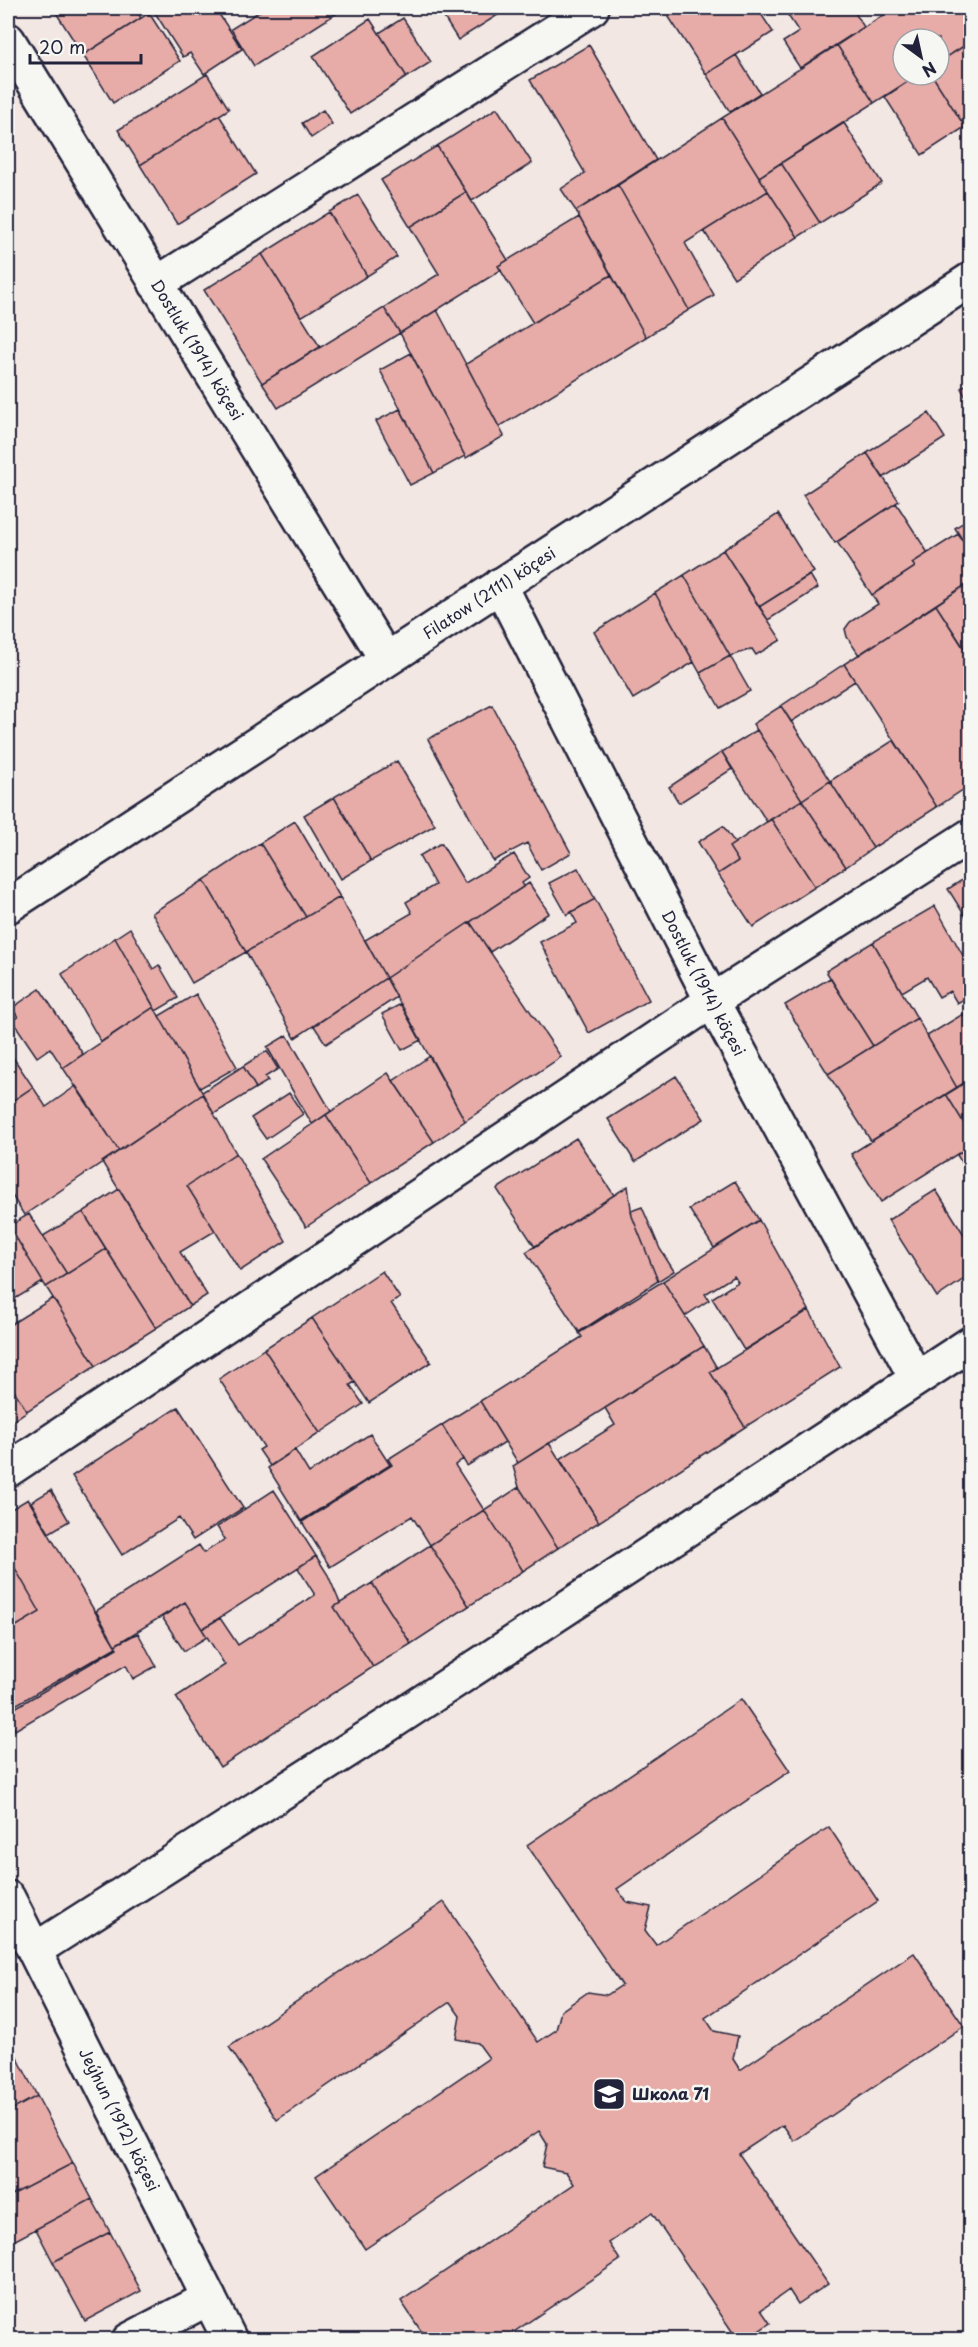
<svg xmlns="http://www.w3.org/2000/svg" width="978" height="2347" font-family="'Playpen Sans',sans-serif">
  <style>
    .building { fill: #e7aca7; stroke: #22223b; stroke-width: 1.5 }
    .lines { fill: none; stroke-linecap: round; stroke-linejoin: round }
    .minor-casing { stroke: #22223b; stroke-width: 38 }
    .minor { stroke: #f6f6f2; stroke-width: 33 }
    .labels { text-anchor: middle; stroke-width: 5; stroke-linejoin: round; paint-order: stroke }
    .street-label { font-size: 16px; fill: #22223b; stroke: #f6f6f2 }
    .poi-label { font-size: 16px; font-weight: bold; fill: #22223b; stroke: #f6f6f2; text-anchor: start }
  </style>
  <rect width="100%" height="100%" fill="#f3e7e3"/>
  <filter id="ink" filterUnits="userSpaceOnUse"><feTurbulence type="fractalNoise" baseFrequency=".0167" numOctaves="2"/><feDisplacementMap in="SourceGraphic" scale="12" xChannelSelector="R" yChannelSelector="G"/><feConvolveMatrix kernelMatrix="1 2 1 2 8 2 1 2 1" color-interpolation-filters="sRGB"/></filter>
  <g filter="url(#ink)">
    <path class="building" d="M53,8H135L141,18L83,55Z
      M152,8H215L242,49L204,74L190,53L183,57Z
      M265,8H341L342,10L254,66L231,29Z
      M438,8H509L458,40Z
      M663,8H757L773,32L706,74Z
      M783,8H852L864,27L800,68L783,42L799,32Z
      M894,8H970V42L939,62V39H903V75H918L874,103L837,45Z
      M149,13L180,61L113,103L83,55Z
      M403,18L431,62L407,77L379,33Z
      M370,19L407,77L350,114L313,56Z
      M970,42V124L965,127L932,75H939V62Z
      M589,45L656,160L576,211L561,189L585,173L530,80Z
      M837,45L874,103L759,177L722,118Z
      M736,55L760,93L730,112L706,74Z
      M207,74L229,109L140,165L118,130Z
      M918,75H932L965,127L922,155L885,97Z
      M497,108L532,163L472,201L437,146Z
      M323,110L332,124L311,138L302,123Z
      M219,115L256,174L177,224L140,165Z
      M722,118L768,191L685,243L714,295L689,310L618,185Z
      M844,123L882,183L820,223L781,163Z
      M437,146L466,192L410,227L381,180Z
      M781,163L820,223L798,237L759,177Z
      M618,185L689,310L646,337L576,211Z
      M768,191L798,237L734,278L704,231Z
      M466,192L508,260L498,266L501,270L400,333L384,308L439,274L410,227Z
      M358,195L397,257L367,276L329,212Z
      M329,212L367,276L301,317L262,254Z
      M579,217L611,275L533,323L498,266Z
      M262,254L320,347L262,383L204,290Z
      M611,275L646,337L499,427L466,364Z
      M384,308L400,333L278,408L262,383Z
      M437,310L504,436L466,458L400,333Z
      M411,353L465,456L434,473L380,370Z
      M970,382V405L961,388Z
      M400,409L434,473L410,485L376,421Z
      M929,413L945,438L883,478L867,453Z
      M867,453L899,501L835,543L803,495Z
      M896,503L928,553L912,563L915,567L872,595L837,542Z
      M778,514L814,572L759,607L723,550Z
      M970,518V552L955,528Z
      M958,534L970,552V582L859,655L847,637L845,629L850,622L878,604L872,595L915,567L912,563Z
      M723,550L781,640L756,655L752,649L730,656L684,575Z
      M684,575L730,656L700,673L655,593Z
      M810,575L818,588L768,620L759,607Z
      M970,582V643L964,648L936,605Z
      M655,593L694,662L633,699L594,632Z
      M936,605L970,658V785L937,807L844,664Z
      M730,656L750,691L720,708L700,673Z
      M844,664L855,681L791,722L781,706Z
      M492,705L571,853L541,870L527,843L493,861L428,739Z
      M781,706L830,781L802,800L753,724Z
      M757,730L802,800L767,822L722,752Z
      M894,740L937,807L873,848L830,781Z
      M722,752L732,769L679,803L669,787Z
      M397,761L435,825L371,861L334,797Z
      M830,781L873,848L846,867L802,800Z
      M334,797L371,861L341,879L304,815Z
      M802,800L846,867L815,887L771,819Z
      M771,819L815,887L753,927L718,874L738,861L729,847Z
      M295,821L340,897L306,917L260,843Z
      M723,826L735,843L729,847L738,861L718,874L698,842Z
      M260,843L306,917L246,952L204,880Z
      M441,843L465,883L514,854L529,878L522,883L524,886L386,978L365,940L412,913L406,902L435,885L419,856Z
      M578,868L595,899L567,915L549,883Z
      M970,875V924L948,889Z
      M204,880L246,952L192,983L152,913Z
      M529,883L549,913L490,952L470,922Z
      M340,897L386,978L295,1038L246,952Z
      M595,899L649,1000L589,1033L540,942L577,923L571,912Z
      M935,906L970,968V996L957,1003L950,991L939,997L927,977L902,992L873,942Z
      M470,922L561,1057L465,1121L386,978Z
      M130,928L153,969L159,965L178,998L156,1011L115,938Z
      M115,938L154,1007L101,1042L62,974Z
      M873,942L917,1018L873,1046L826,971Z
      M386,978L397,997L326,1044L314,1026Z
      M830,978L873,1046L828,1074L785,1005Z
      M40,989L83,1054L63,1068L50,1048L37,1057L12,1020L18,1017L12,1008Z
      M196,994L237,1067L200,1088L159,1016Z
      M401,1004L421,1040L402,1050L382,1014Z
      M154,1007L203,1094L119,1151L63,1068Z
      M970,1009V1026L963,1014Z
      M963,1014L970,1026V1079L957,1088L927,1036Z
      M917,1018L957,1088L871,1141L828,1074Z
      M287,1035L331,1111L312,1124L267,1047Z
      M8,1050L33,1087L8,1104Z
      M267,1051L278,1069L265,1077L268,1081L256,1088L243,1066Z
      M430,1056L465,1121L434,1142L393,1081Z
      M243,1066L256,1088L214,1114L202,1092Z
      M388,1073L434,1142L371,1183L326,1115Z
      M676,1076L704,1119L635,1162L608,1119Z
      M970,1079V1133L946,1094Z
      M76,1086L119,1151L24,1215L8,1189V1104L33,1087L46,1107Z
      M289,1093L303,1114L266,1139L251,1118Z
      M203,1094L236,1153L187,1186L215,1231L180,1252L207,1295L190,1306L102,1162Z
      M946,1094L970,1133V1146L881,1202L851,1154Z
      M326,1115L371,1183L306,1227L261,1159Z
      M576,1138L614,1195L535,1247L497,1189Z
      M970,1146V1176L957,1155Z
      M236,1153L286,1241L240,1271L187,1186Z
      M735,1181L759,1220L714,1248L689,1209Z
      M628,1186L632,1216L658,1281L579,1332L526,1252Z
      M119,1189L190,1306L156,1328L83,1212Z
      M936,1190L970,1244V1275L937,1297L888,1220Z
      M642,1207L660,1249L674,1271L658,1281L632,1216L631,1211Z
      M83,1212L106,1249L67,1274L43,1236Z
      M29,1214L67,1274L46,1287L9,1226Z
      M759,1220L809,1310L744,1350L712,1298L738,1282L734,1276L705,1294L709,1300L685,1316L663,1281Z
      M9,1226L43,1282L8,1303V1227Z
      M106,1249L156,1328L96,1366L46,1287Z
      M382,1271L400,1298L391,1303L431,1362L369,1403L312,1318Z
      M663,1281L704,1346L518,1463L480,1401L582,1337L579,1333Z
      M53,1298L96,1366L27,1411L8,1381V1326Z
      M809,1310L840,1367L745,1427L710,1372Z
      M312,1318L355,1382L350,1385L363,1404L320,1433L264,1349Z
      M704,1346L717,1368L710,1372L745,1427L599,1522L560,1459L615,1425L605,1408Z
      M264,1349L320,1433L270,1466L259,1450L264,1447L219,1379Z
      M8,1381L27,1411L8,1424Z
      M480,1401L505,1442L467,1466L442,1425Z
      M178,1407L243,1508L193,1540L179,1518L122,1555L72,1476Z
      M442,1425L463,1459L455,1465L484,1510L430,1545L412,1516L330,1567L302,1522L392,1465L388,1459Z
      M370,1434L390,1465L301,1521L268,1468L295,1450L309,1473Z
      M549,1443L599,1522L558,1548L519,1487L513,1466Z
      M519,1487L558,1548L523,1571L484,1510Z
      M51,1490L69,1521L49,1533L31,1502Z
      M274,1490L316,1556L202,1629L185,1602L115,1645L96,1611L199,1545L204,1553L225,1539L217,1527Z
      M28,1499L116,1647L12,1707L8,1699V1631L40,1612L8,1556V1511Z
      M484,1510L523,1571L469,1606L430,1545Z
      M430,1545L469,1606L411,1644L372,1583Z
      M8,1556L40,1612L8,1631Z
      M316,1556L328,1575L340,1603L334,1607L373,1667L220,1767L176,1697L225,1665L202,1629L220,1618L238,1645L315,1595L298,1568Z
      M372,1583L411,1644L373,1667L334,1607Z
      M185,1602L207,1637L184,1651L162,1617Z
      M138,1633L156,1666L133,1679L126,1665L15,1730L8,1718V1712L117,1648L115,1645Z
      M741,1699L790,1771L617,1889L627,1902L651,1907L645,1930L656,1945L829,1827L878,1901L705,2018L714,2031L738,2036L733,2059L740,2070L914,1953L964,2026L794,2141L783,2125L739,2154L828,2284L798,2304L789,2290L761,2310L770,2323L746,2340H738L652,2213L609,2243L620,2260L502,2340H427L401,2301L574,2184L566,2172L542,2167L547,2144L539,2131L365,2249L316,2176L489,2058L478,2043L456,2039L460,2016L450,2002L277,2120L229,2047L444,1902L538,2042L556,2030L561,2011L588,1992L607,1995L622,1985L527,1845Z
      M8,2039L37,2096L8,2112Z
      M37,2096L73,2163L8,2197V2112Z
      M73,2163L92,2199L8,2244V2197Z
      M92,2199L110,2232L53,2262L36,2229Z
      M110,2232L141,2291L85,2321L53,2262Z"/>
    <g class="lines">
      <g class="minor-casing">
        <g id="minor">
          <path id="s1" d="M8,40L386,659"/>
          <path d="M156,284L592,8"/>
          <path id="s2" d="M500,585L712,1001L916,1378"/>
          <path id="s3" d="M8,906L970,280"/>
          <path d="M8,1470L712,1001L970,836"/>
          <path id="s4" d="M8,1898L230,2340"/>
          <path d="M35,1950L389,1724L970,1344"/>
          <path d="M129,2340L209,2298"/>
        </g>
      </g>
      <use href="#minor" class="minor"/>
    </g>
  </g>
  <defs>
    <g id="school-square" transform="scale(1.725)"><rect x="-9" y="-9" width="18" height="18" rx="4" fill="#22223b" stroke="#f6f6f2"/><path d="M0-5L7-2L0 1L-7-2ZM-4 1L0 2.5L4 1V4Q0 6-4 4Z" fill="#fff"/></g>
  </defs>
  <g fill-rule="evenodd">
    <use href="#school-square" x="609" y="2094"/>
  </g>
  <g class="labels">
    <g class="street-label">
      <text dy="6" stroke="none"><textPath href="#s1" startOffset="363">Dostluk (1914) köçesi</textPath></text>
      <text dy="6" stroke="none"><textPath href="#s3" startOffset="574">Filatow (2111) köçesi</textPath></text>
      <text dy="6" stroke="none"><textPath href="#s2" startOffset="447">Dostluk (1914) köçesi</textPath></text>
      <text dy="6" stroke="none"><textPath href="#s4" startOffset="248">Jeýhun (1912) köçesi</textPath></text>
    </g>
    <g class="poi-label">
      <text x="632" y="2100">Школа 71</text>
    </g>
  </g>
  <rect width="978" height="2347" fill="none" stroke="#f6f6f2" stroke-width="30"/>
  <rect x="15" y="15" width="948" height="2317" fill="none" stroke="#22223b" stroke-width="2" filter="url(#ink)"/>
  <g transform="translate(921 57) rotate(147)"><circle r="28" fill="#f6f6f2" stroke="#a1a1a9" stroke-width="1.5"/>
  <path d="M0-4.5L10 22L0 15L-10 22Z" fill="#22223b"/>
  <text y="-9" font-size="16" font-weight="bold" text-anchor="middle" fill="#22223b">N</text>
  </g>
  <path d="M30 54v9h111v-9" fill="none" stroke="#22223b" stroke-width="3"/>
  <text x="39" y="54" font-size="18" fill="#22223b" stroke="#f6f6f2" stroke-width="4.5" paint-order="stroke">20 m</text>
</svg>
